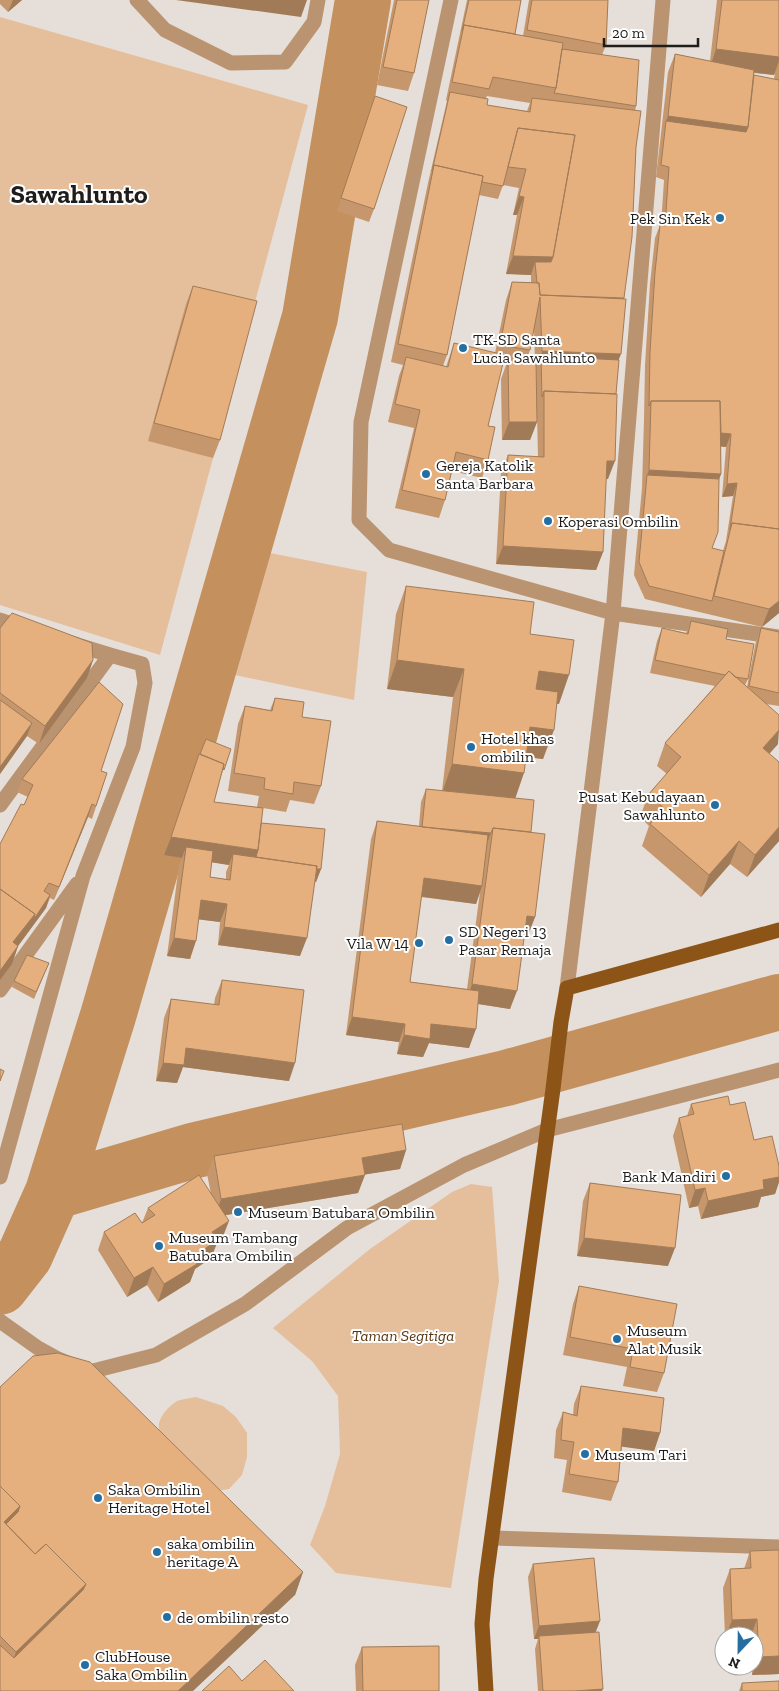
<svg xmlns="http://www.w3.org/2000/svg" width="779" height="1691" font-family="'Zilla Slab',serif">
  <style>
    .green { fill: #e5bf9c }
    .lines { fill: none; stroke-linecap: round; stroke-linejoin: round }
    .river { stroke: #c4905e; stroke-width: 56 }
    .minor { stroke: #ba9370; stroke-width: 15 }
    .major { stroke: #8c5517; stroke-width: 15 }
    .wall { fill: #c6976c; fill-rule: evenodd }
    .shaded-wall { fill: #a17b58 }
    .building { fill: #e6b07e; stroke: #a17b58 }
    .poi-dot { fill: #256ea1; stroke: #fff; stroke-width: 2 }
    .labels { text-anchor: middle; stroke-width: 4; stroke-linejoin: round; paint-order: stroke }
    .poi-label { font-size: 16px; fill: #1f1d1b; stroke: #fff; text-anchor: start }
    .park-label { font-size: 16px; font-style: italic; fill: #58350e; stroke: #fff }
    .town-label { font-size: 26px; font-weight: bold; fill: #1f1d1b; stroke: #fff }
  </style>
  <rect width="100%" height="100%" fill="#e6ded8"/>
  <path class="green" d="M0,17L308,105L160,655L0,605Z
    M270,553L367,572L354,700L230,674Z
    M471,1184L492,1187L499,1281L451,1588L336,1573L310,1545L325,1506L340,1454L338,1396L312,1361L273,1328L370,1249L452,1192Z
    M196,1397L223,1406L236,1417L247,1433V1457L242,1475L229,1489L217,1491C206,1480 161,1441 159,1429C157,1418 169,1406 177,1401C183,1399 191,1398 196,1397Z"/>
  <g class="lines">
    <path class="river" d="M53,1192L192,1151L506,1078L779,1002
      M0,1287L25,1255L53,1192L108,1016L310,317L363,0"/>
    <path class="minor" d="M137,0L165,30L231,63L285,62L314,22L318,0
      M451,0L361,422L359,520L389,550L613,613L779,637
      M0,620L24,628
      M0,805L110,655L74,644
      M567,988L613,613L663,0
      M0,990L77,884
      M0,1177L83,876L133,747L145,683L142,664L110,655
      M0,1321L38,1348L58,1359L89,1372L156,1355L245,1304L347,1228L464,1165L547,1130L779,1070
      M492,1538L779,1547"/>
    <path class="major" d="M486,1691L482,1624L486,1579L553,1089L561,1022L567,988L779,930"/>
  </g>
  <path class="wall" d="M0,0H22L8,12L0,4Z
    M394,0H429L414,73L408,91L377,85Z
    M467,0H521L515,34L523,36L529,0H608L606,45L602,55L636,106L635,111L636,147L624,298L608,479H606L603,552L596,570L496,564L501,473L508,455L538,457L536,374L537,422L530,440H502L501,379L506,365H502L488,426V460L482,478L452,471L445,500L439,518L395,508L414,428L388,422L399,376L403,365L391,362L428,183L447,101L446,100ZM487,96L530,103L527,111L487,105L486,98ZM503,185L519,188L513,215H517L506,274L531,275V282H512L506,300L495,353L454,343L446,367L443,366L447,355L479,195L498,199ZM534,329L535,361H526L530,350Z
    M717,0H779V613L762,627L645,599L634,575L642,488L644,419L645,365L650,284L655,238L660,225H661L664,180L656,177L668,72L675,54L710,61ZM754,73L774,75L775,73L774,79L754,77ZM721,446L726,447L722,497L733,496L726,541L723,551L712,548L719,479L721,474Z
    M375,96L374,209L369,222L337,211Z
    M193,286L220,440L213,458L148,441L186,304Z
    M406,586L530,634L559,704L557,703L543,759L526,757L515,798L531,832L535,917L528,935H524L510,1009L478,1004L469,1048L429,1043L423,1057L397,1054L399,1042L346,1035L371,839L377,821L419,826L421,802L426,789L442,791L453,697L387,689L396,614ZM480,892L467,989L410,982L421,897L476,904Z
    M691,621L726,639L748,679L745,685L747,687L756,641L761,628L779,632V706L766,704L778,744L769,754L779,841L747,877L730,864L701,897L642,846L649,826L640,817L648,795L667,774L657,766L665,743L715,686L650,673L657,641L662,628L686,633Z
    M0,628L93,660L87,678L39,744L27,736L0,774Z
    M275,698L302,717L321,786L314,804L290,800L286,812L263,808L261,823L321,869L316,882H314L300,956L218,945L220,922L199,919L190,959L167,956L179,865L182,858L164,855L199,754H200L231,749L221,776L214,802L257,807L259,796L228,791L238,724L245,706L270,710ZM211,862L229,865L226,872V879L210,877Z
    M101,771L107,773L92,819L88,817L54,900L50,898L46,908L18,946L12,964L0,980V844L24,805L28,797L17,792L22,779Z
    M49,963L34,999L12,987L14,981Z
    M222,980L289,1081L183,1067L177,1083L156,1081L164,1018L171,999L214,1005L215,998Z
    M691,1104L730,1105L754,1140L779,1166V1182L775,1194L761,1197L758,1207L701,1219L698,1206L689,1208L673,1136L679,1118L687,1116Z
    M406,1150L400,1169L365,1174L358,1193L225,1215L222,1239L217,1243L211,1258L195,1269L190,1282L158,1302L147,1285L127,1297L98,1250L104,1232L142,1223L148,1208L211,1194L207,1174L214,1156Z
    M590,1183L668,1266L577,1256L583,1201Z
    M579,1286L664,1373L657,1392L623,1386L627,1367L563,1355L573,1304Z
    M581,1386L660,1433L654,1451L622,1446L618,1482L611,1501L562,1492L567,1460L554,1458L556,1430L563,1412L573,1415L574,1404Z
    M0,1387L303,1572L295,1595L0,1691Z
    M750,1551L779,1674L752,1675V1666H754V1636H725L723,1588L730,1569H744Z
    M533,1564L595,1633L602,1691H538L535,1649L538,1639H534L528,1577Z
    M362,1647L439,1691H356L355,1665Z
    M742,1683L779,1691H739Z"/>
  <path class="shaded-wall" d="M13,0H22L8,12Z
    M176,0H307L301,17Z
    M716,49L779,57V61L774,75L710,67Z
    M668,116L748,127L741,145L666,121Z
    M519,196L524,197L517,215H513Z
    M513,256L553,257L547,275L535,262L531,275L506,274Z
    M542,351L621,354L614,372L541,356Z
    M509,422H537L530,440H502Z
    M719,433L731,434L726,447L714,446Z
    M607,461H615L608,479H601Z
    M649,470L721,474L715,492L647,475Z
    M737,483L733,496L722,497L727,484Z
    M503,546L603,552L596,570L496,564Z
    M779,601V613L762,627L769,609Z
    M93,660L87,678L39,744L45,726Z
    M397,660L464,669L453,697L387,689Z
    M539,671L569,675L559,704L528,700Z
    M32,723L27,736L0,774V767Z
    M530,727L554,730L543,759L519,756Z
    M779,730L778,744L755,770L763,748Z
    M452,764L524,773L514,802L442,793Z
    M92,804L88,817L54,900L59,887Z
    M422,827L491,833L486,846Z
    M779,827V841L747,877L755,855Z
    M171,837L258,850L252,868L233,854L229,865L184,858L186,847L182,858L164,855Z
    M739,841L730,864L701,897L709,875Z
    M256,863L321,869L316,882L251,876Z
    M424,878L482,886L476,904L417,896Z
    M50,895L46,908L18,946L12,964L0,980V971L13,942Z
    M201,900L227,904L220,922L195,919Z
    M527,916L535,917L528,935L520,934Z
    M224,927L307,938L300,956L218,945Z
    M174,938L196,941L190,959L167,956Z
    M472,984L517,991L510,1009L466,1002Z
    M352,1017L405,1024L399,1042L346,1035Z
    M431,1024L476,1029L469,1048L429,1043L423,1057L397,1054L404,1035Z
    M186,1048L295,1063L289,1081L183,1067L177,1083L156,1081L163,1063Z
    M406,1150L400,1169L356,1176L362,1158Z
    M365,1175L358,1193L215,1217L221,1199Z
    M779,1177V1182L775,1194L761,1197L758,1207L701,1219L708,1201L763,1180Z
    M705,1188L698,1206L689,1208L695,1190Z
    M229,1221L222,1239L217,1243L211,1258L195,1269L190,1282L158,1302L164,1284L194,1256L212,1232Z
    M584,1238L675,1248L668,1266L577,1256Z
    M153,1267L147,1285L127,1297L134,1278Z
    M623,1428L660,1433L654,1451L617,1446Z
    M20,1506L10,1535L4,1522Z
    M303,1572L295,1595L193,1691H178Z
    M86,1584L75,1612L5,1681L16,1652Z
    M757,1619L751,1636H726L732,1620Z
    M600,1621L595,1634L539,1636L538,1639H534L539,1626Z
    M779,1656V1674L752,1675L759,1657Z
    M603,1689L602,1691H574Z"/>
  <path class="building" d="M397,0H429L414,73L383,67Z
    M469,0H521L515,34L464,25L462,31Z
    M532,0H608L606,45L527,30Z
    M722,0H779V57L716,49Z
    M464,25L563,43L556,88L493,77L489,89L452,82Z
    M562,49L639,60L636,106L554,93L556,88Z
    M675,54L754,70L748,127L668,116Z
    M754,75L779,80V529L732,523L730,529L737,483L727,484L731,434L721,433L720,401H651L649,406L650,352L655,272L660,225L665,226L669,167L661,165L666,121L746,132L748,127Z
    M450,92L488,99L487,105L530,112L532,98L641,111L636,147L632,237L624,298L540,295L539,283H537L535,262H551L553,257L575,135L518,128L503,186L482,182L483,176L434,165L432,171Z
    M375,96L407,107L374,209L341,198Z
    M518,128L575,135L553,257L513,256L524,197L519,196L526,169L508,167Z
    M434,165L483,176L447,355L398,344Z
    M512,282L539,283L540,295L626,299L621,354L542,351L540,297L530,350L500,345Z
    M193,286L257,301L220,440L154,423Z
    M454,343L505,355L488,426L495,427L488,460L456,452L445,500L402,490L420,410L395,404L406,357L448,367Z
    M541,356L619,360L616,394L544,391L542,397Z
    M508,361H536L537,422H509Z
    M544,391L617,394L615,461H607L603,552L503,546L508,455L544,457Z
    M651,401H720L721,474L649,470Z
    M647,475L719,479L718,532L712,548L724,551L712,601L649,586L639,562Z
    M732,523L779,529V601L769,609L714,596Z
    M406,586L534,602L530,634L574,640L569,675L539,671L536,689L558,692L554,730L530,727L524,773L452,764L464,669L397,660Z
    M12,613L92,643L93,660L45,726L0,693V628Z
    M691,621L728,629L726,639L754,644L748,679L735,677L729,671L725,675L655,660L662,628L688,634Z
    M761,628L779,632V693L749,686Z
    M729,671L779,715V730L763,748L779,762V827L755,855L739,841L709,875L650,824L664,808L648,795L681,757L665,743Z
    M99,682L123,704L101,771L107,773L96,806L92,804L59,887L49,883L44,891L50,895L34,919L35,914L0,889V844L21,804L24,805L33,785L22,779Z
    M275,698L304,702L302,717L331,721L321,786L294,782L293,794L264,789L265,778L234,773L245,706L272,711Z
    M0,700L32,723L0,767Z
    M206,739L231,749L224,770L223,769L224,764L200,754Z
    M199,754L224,764L214,802L263,808L258,850L171,837Z
    M426,789L534,800L531,832L493,828L491,833L422,827Z
    M377,821L488,835L482,886L424,878L410,982L479,991L476,1029L431,1024L430,1039L404,1035L405,1024L352,1017Z
    M261,823L325,829L321,869H316L317,866L256,857L258,850Z
    M493,828L545,834L535,917L527,916L517,991L472,984Z
    M186,847L213,851L210,877L230,880L233,854L317,866L307,938L224,927L227,904L201,900L196,941L174,938Z
    M0,889L35,914L13,942L18,946L0,971Z
    M27,955L49,963L36,992L14,981Z
    M222,980L304,990L295,1063L186,1048L184,1065L163,1063L171,999L219,1005Z
    M0,1069L4,1071L0,1081Z
    M728,1096L730,1105L745,1102L754,1140L772,1136L779,1166V1177L763,1180L764,1189L708,1201L705,1188L695,1190L679,1118L694,1114L691,1104Z
    M402,1124L406,1150L362,1158L365,1175L221,1199L214,1156Z
    M199,1175L229,1221L212,1232L218,1240L194,1256L197,1264L164,1284L153,1267L134,1278L104,1232L135,1213L142,1223L155,1215L148,1208Z
    M590,1183L681,1195L675,1248L584,1238Z
    M579,1286L677,1304L664,1373L630,1367L633,1349L570,1337Z
    M58,1353L90,1362L303,1572L178,1691H0V1645L14,1658L83,1590L86,1584L46,1544L35,1554L6,1524L18,1512L20,1506L0,1486V1387L33,1356Z
    M581,1386L664,1398L660,1433L623,1428L618,1482L569,1474L574,1442L561,1440L563,1412L577,1416Z
    M0,1486L20,1506L4,1522L35,1554L46,1544L86,1584L16,1652L0,1636Z
    M779,1550V1656L759,1657L757,1619L732,1620L730,1569L751,1568L750,1551Z
    M594,1558L600,1621L539,1626L533,1564Z
    M599,1632L603,1689L574,1691H543L539,1636Z
    M439,1646V1691H363L362,1647Z
    M265,1660L294,1691H202L229,1666L242,1681Z
    M779,1681V1691H742V1683Z"/>
  <g class="poi-dot">
    <circle cx="720" cy="218" r="5"/>
    <circle cx="463" cy="348" r="5"/>
    <circle cx="426" cy="474" r="5"/>
    <circle cx="548" cy="521" r="5"/>
    <circle cx="471" cy="747" r="5"/>
    <circle cx="715" cy="805" r="5"/>
    <circle cx="449" cy="940" r="5"/>
    <circle cx="419" cy="943" r="5"/>
    <circle cx="726" cy="1176" r="5"/>
    <circle cx="238" cy="1212" r="5"/>
    <circle cx="159" cy="1246" r="5"/>
    <circle cx="617" cy="1339" r="5"/>
    <circle cx="585" cy="1454" r="5"/>
    <circle cx="98" cy="1498" r="5"/>
    <circle cx="157" cy="1552" r="5"/>
    <circle cx="167" cy="1617" r="5"/>
    <circle cx="85" cy="1665" r="5"/>
  </g>
  <g class="labels">
    <g class="poi-label">
      <text x="710" y="224" text-anchor="end">Pek Sin Kek</text>
      <text x="473" y="345">TK-SD Santa<tspan x="473" dy="18">Lucia Sawahlunto</tspan></text>
      <text x="436" y="471">Gereja Katolik<tspan x="436" dy="18">Santa Barbara</tspan></text>
      <text x="558" y="527">Koperasi Ombilin</text>
      <text x="481" y="744">Hotel khas<tspan x="481" dy="18">ombilin</tspan></text>
      <text x="705" y="802" text-anchor="end">Pusat Kebudayaan<tspan x="705" dy="18">Sawahlunto</tspan></text>
      <text x="459" y="937">SD Negeri 13<tspan x="459" dy="18">Pasar Remaja</tspan></text>
      <text x="409" y="949" text-anchor="end">Vila W 14</text>
      <text x="716" y="1182" text-anchor="end">Bank Mandiri</text>
      <text x="248" y="1218">Museum Batubara Ombilin</text>
      <text x="169" y="1243">Museum Tambang<tspan x="169" dy="18">Batubara Ombilin</tspan></text>
      <text x="627" y="1336">Museum<tspan x="627" dy="18">Alat Musik</tspan></text>
      <text x="595" y="1460">Museum Tari</text>
      <text x="108" y="1495">Saka Ombilin<tspan x="108" dy="18">Heritage Hotel</tspan></text>
      <text x="167" y="1549">saka ombilin<tspan x="167" dy="18">heritage A</tspan></text>
      <text x="177" y="1623">de ombilin resto</text>
      <text x="95" y="1662">ClubHouse<tspan x="95" dy="18">Saka Ombilin</tspan></text>
    </g>
    <g class="park-label">
      <text x="403" y="1341">Taman Segitiga</text>
    </g>
    <g class="town-label">
      <text x="79" y="203">Sawahlunto</text>
    </g>
  </g>
  <g transform="translate(739 1651) rotate(202)"><circle r="24" fill="#ffffff" stroke="#a5a5a4"/>
  <path d="M0-4L9 19L0 12L-9 19Z" fill="#256ea1"/>
  <text y="-8" font-size="14" font-weight="bold" text-anchor="middle" fill="#1f1d1b">N</text>
  </g>
  <path d="M604 38v8h94v-8" fill="none" stroke="#1f1d1b" stroke-width="2.5"/>
  <text x="612" y="38" font-size="15" fill="#1f1d1b" stroke="#ffffff" stroke-width="4" paint-order="stroke">20 m</text>
</svg>
